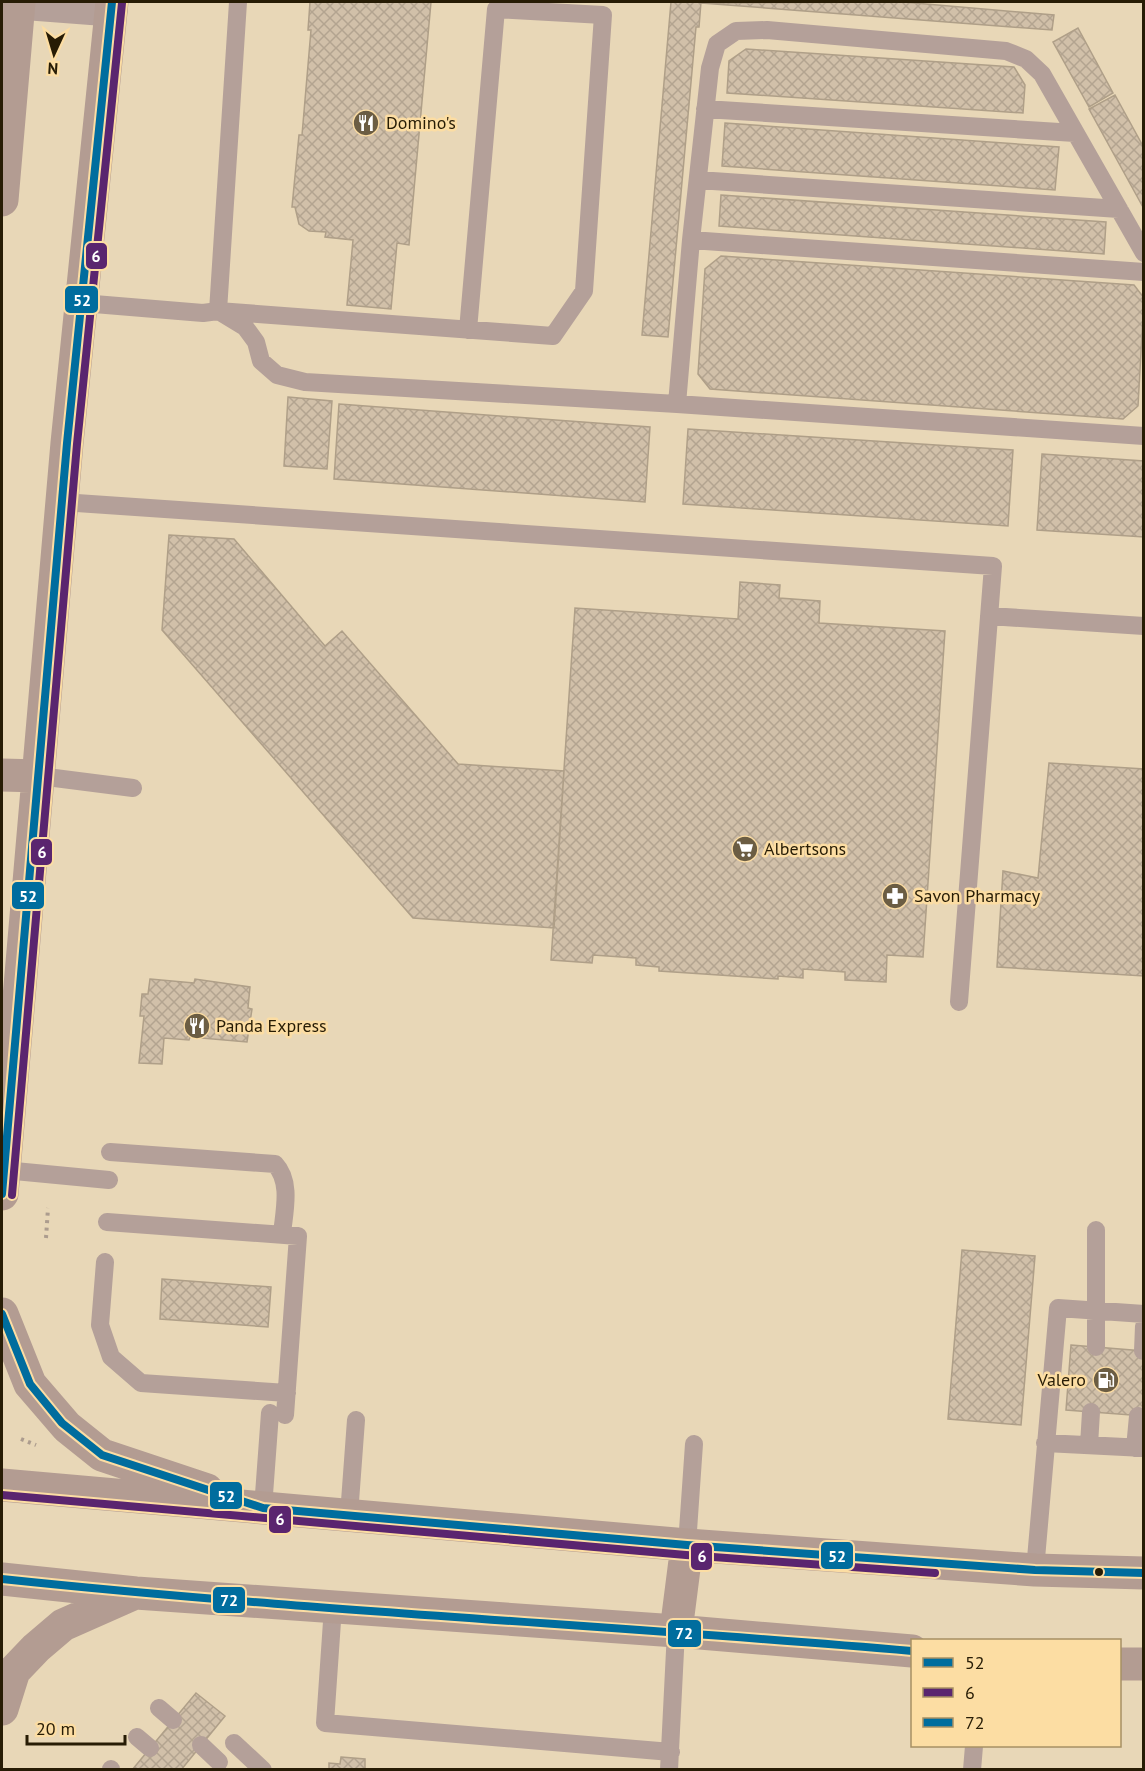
<svg xmlns="http://www.w3.org/2000/svg" width="1145" height="1771" font-family="'PT Sans',sans-serif">
  <style>
    .building { fill: url(#building-cross-hatch); stroke: #af9f88; stroke-width: 1.5 }
    .lines { fill: none; stroke-linecap: round; stroke-linejoin: round }
    .path { stroke: #ac9c8e; stroke-width: 4; stroke-dasharray: 3 4.5; stroke-linecap: butt }
    .service { stroke: #b4a099; stroke-width: 18 }
    .minor { stroke: #b4a099; stroke-width: 33 }
    .secondary { stroke: #b39c92; stroke-width: 33 }
    .bus-1-casing { stroke: #fcdda3; stroke-width: 12 }
    .bus-2-casing { stroke: #fcdda3; stroke-width: 12 }
    .bus-3-casing { stroke: #fcdda3; stroke-width: 12 }
    .bus-1 { stroke: #006d9e; stroke-width: 8 }
    .bus-2 { stroke: #5a256f; stroke-width: 8 }
    .bus-3 { stroke: #006d9e; stroke-width: 8 }
    .bus-dot { fill: #271c05; stroke: #fcdda3; stroke-width: 2 }
    .labels { text-anchor: middle; stroke-width: 5; stroke-linejoin: round; paint-order: stroke }
    .poi-label { font-size: 18px; fill: #271c05; stroke: #fcdda3; text-anchor: start }
    .line-badge { stroke: #fcdda3; stroke-width: 2 }
    .badge-label { font-size: 16px; text-anchor: middle; font-weight: bold; fill: #fff }
  </style>
  <defs>
    <pattern id="building-cross-hatch" width="8" height="8" patternUnits="userSpaceOnUse" patternTransform="scale(1.5)"><rect width="8" height="8" fill="#d1c0a9"/><path d="M0 0l8 8M0 8l8-8" fill="none" stroke="#b3a490"/></pattern>
  </defs>
  <rect width="100%" height="100%" fill="#e8d7b7"/>
  <path class="building" d="M310,2H431L409,245L397,243L391,309L347,305L353,240L325,237L326,232L309,231L299,224L295,207H292L299,135H302L311,30H308Z
    M671,2H701L699,27H696L668,337L642,335Z
    M903,2L1054,15L1052,30L701,3Z
    M1078,28L1113,93L1089,107L1053,42Z
    M746,49L1014,67L1025,85L1023,113L727,93L729,61Z
    M1115,95L1144,148V209L1089,109Z
    M725,123L1059,147L1055,190L722,166Z
    M721,195L1106,222L1104,254L719,226Z
    M721,256L1134,285L1144,298L1138,406L1123,419L710,389L698,374L705,269Z
    M288,397L332,401L327,469L284,466Z
    M339,404L650,427L645,502L334,479Z
    M688,429L1013,450L1008,526L683,504Z
    M1042,454L1144,461V537L1037,530Z
    M169,535L234,539L325,646L342,631L458,764L564,771L554,928L413,918L162,630Z
    M740,582L780,585L779,598L820,601L819,623L945,631L923,957L887,955L886,982L845,980V972L803,969V978L778,976V979L659,971V967L636,965V958L593,955L592,963L551,960L575,608L738,619Z
    M1049,763L1144,769V976L997,967L1003,871L1038,878Z
    M150,979L194,983L195,979L250,987L248,1008L252,1009L247,1042L190,1037L189,1040L164,1038L162,1064L139,1063L144,1016H140L142,994H148Z
    M962,1250L1035,1256L1021,1425L948,1419Z
    M162,1279L271,1287L268,1327L160,1319Z
    M1071,1345L1144,1351V1416L1066,1410Z
    M196,1693L225,1716L181,1770H132Z
    M341,1757L365,1759V1770H329V1763L340,1764Z"/>
  <g class="lines">
    <path class="path" d="M46,1238L48,1208
      M21,1439L36,1445"/>
    <path class="service" d="M705,109L1075,133
      M698,180L1119,209
      M691,240L1144,272
      M82,303L203,313L218,311L238,2
      M218,311L553,336L584,291L603,15L496,9L468,330
      M222,313L245,327L256,342L261,361L277,375L305,382L677,404L1144,436
      M677,404L691,240L710,68L717,44L736,31L767,30L1006,51L1026,59L1042,74L1144,253
      M62,502L993,566L959,1002
      M989,616L1144,626
      M39,776L133,788
      M110,1152L275,1164C292,1182 284,1212 282,1234
      M4,1170L109,1180
      M107,1222L298,1236L285,1415
      M105,1262L100,1325L111,1357L141,1383L287,1393
      M1096,1347V1230
      M1143,1351L1144,1326
      M1045,1443L1144,1448
      M1089,1445L1091,1412
      M1135,1448L1138,1416
      M263,1508L270,1413
      M349,1515L356,1420
      M687,1545L694,1444
      M1035,1570L1058,1308L1144,1314
      M333,1607L325,1723L671,1752
      M159,1708L173,1720
      M137,1737L150,1748
      M234,1743L263,1770
      M201,1745L219,1762
      M111,1769V1770
      M669,1770L676,1631
      M972,1770L974,1746"/>
    <path class="minor" d="M5,2L111,10"/>
    <path class="secondary" d="M2,200L19,2
      M2,775L39,776
      M2,1194L67,443L112,2
      M2,1314L30,1384L67,1427L102,1455L207,1490
      M2,1485L687,1545L1035,1570L1144,1573
      M2,1579L136,1593L676,1631L912,1651
      M676,1631L687,1545
      M1120,1664H1144
      M2,1709L14,1671L36,1648L63,1625L133,1594"/>
    <g class="bus-1-casing">
      <path id="bus-1" d="M2,1194L67,443L112,2
        M2,1314L30,1384L62,1423L102,1455L263,1508L687,1545L1035,1570L1144,1573"/>
    </g>
    <g class="bus-2-casing">
      <path id="bus-2" d="M12,1195L77,444L122,3
        M2,1495L686,1555L935,1573"/>
    </g>
    <g class="bus-3-casing">
      <path id="bus-3" d="M2,1579C305,1611 609,1625 912,1651"/>
    </g>
    <use href="#bus-1" class="bus-1"/>
    <use href="#bus-2" class="bus-2"/>
    <use href="#bus-3" class="bus-3"/>
  </g>
  <defs>
    <g id="restaurant-disc" transform="scale(1.35)"><circle r="9.5" fill="#6b5d43" stroke="#fcdda3"/><path d="M-5-6h1v4h1v-4h1v4h1v-4h1v5L-1.5 .5V6h-2V.5L-5-1ZM5-6V6H3V1.5H1.5Q1.5-4 5-6Z" fill="#fff"/></g>
    <g id="supermarket-disc" transform="scale(1.35)"><circle r="9.5" fill="#6b5d43" stroke="#fcdda3"/><path d="M-6-5.5h2.5l.6 2H6L4.5 2H-2.5L-4.4-4H-6ZM-1.5 3.2a1.3 1.3 0 1 0 .1 0ZM3 3.2a1.3 1.3 0 1 0 .1 0Z" fill="#fff"/></g>
    <g id="pharmacy-disc" transform="scale(1.35)"><circle r="9.5" fill="#6b5d43" stroke="#fcdda3"/><path d="M-2-6h4v4h4v4h-4v4h-4v-4h-4v-4h4Z" fill="#fff"/></g>
    <g id="fuel-disc" transform="scale(1.35)"><circle r="9.5" fill="#6b5d43" stroke="#fcdda3"/><path d="M-5.5-6h7V0h2V4h1.3V-2.5L3-4.5l.8-.8L6-3V5H2.5V1h-1V6h-7ZM-4.2-4.7v3.2H.2V-4.7Z" fill="#fff"/></g>
  </defs>
  <g fill-rule="evenodd">
    <use href="#restaurant-disc" x="366" y="123"/>
    <use href="#supermarket-disc" x="745" y="849"/>
    <use href="#pharmacy-disc" x="895" y="896"/>
    <use href="#restaurant-disc" x="197" y="1026"/>
    <use href="#fuel-disc" x="1106" y="1380"/>
  </g>
  <circle class="bus-dot" cx="1099" cy="1572" r="5"/>
  <g class="labels">
    <g class="poi-label">
      <text x="386" y="129">Domino's</text>
      <text x="764" y="855">Albertsons</text>
      <text x="914" y="902">Savon Pharmacy</text>
      <text x="216" y="1032">Panda Express</text>
      <text x="1086" y="1386" text-anchor="end">Valero</text>
    </g>
  </g>
  <g class="line-badge">
    <rect x="85" y="242" width="23" height="28" rx="6" fill="#5a256f"/>
    <rect x="64" y="285" width="35" height="29" rx="6" fill="#006d9e"/>
    <rect x="30" y="838" width="23" height="28" rx="6" fill="#5a256f"/>
    <rect x="11" y="881" width="34" height="29" rx="6" fill="#006d9e"/>
    <rect x="209" y="1481" width="34" height="29" rx="6" fill="#006d9e"/>
    <rect x="268" y="1505" width="24" height="29" rx="6" fill="#5a256f"/>
    <rect x="820" y="1541" width="34" height="29" rx="6" fill="#006d9e"/>
    <rect x="690" y="1542" width="23" height="29" rx="6" fill="#5a256f"/>
    <rect x="212" y="1586" width="34" height="28" rx="6" fill="#006d9e"/>
    <rect x="667" y="1619" width="35" height="29" rx="6" fill="#006d9e"/>
  </g>
  <g class="badge-label">
    <text x="96" y="262">6</text>
    <text x="82" y="306">52</text>
    <text x="42" y="858">6</text>
    <text x="28" y="902">52</text>
    <text x="226" y="1502">52</text>
    <text x="280" y="1525">6</text>
    <text x="837" y="1562">52</text>
    <text x="702" y="1562">6</text>
    <text x="229" y="1606">72</text>
    <text x="684" y="1639">72</text>
  </g>
  <rect width="1145" height="1771" fill="none" stroke="#271c05" stroke-width="6"/>
  <rect x="911" y="1639" width="210" height="108" fill="#fcdda3" stroke="#a79064" stroke-width="1.5"/>
  <rect x="923" y="1658" width="30" height="9" fill="#006d9e" stroke="#a79064" stroke-width="1.5"/>
  <text x="965" y="1669" font-size="18" fill="#271c05">52</text>
  <rect x="923" y="1688" width="30" height="9" fill="#5a256f" stroke="#a79064" stroke-width="1.5"/>
  <text x="965" y="1699" font-size="18" fill="#271c05">6</text>
  <rect x="923" y="1718" width="30" height="9" fill="#006d9e" stroke="#a79064" stroke-width="1.5"/>
  <text x="965" y="1729" font-size="18" fill="#271c05">72</text>
  <g transform="translate(54 54) rotate(184)" stroke="#fcdda3" stroke-width="4.5" paint-order="stroke">
  <path d="M0-4.5L10 22L0 15L-10 22Z" fill="#271c05"/>
  <text y="-9" font-size="16" font-weight="bold" text-anchor="middle" fill="#271c05">N</text>
  </g>
  <path d="M27 1735v9h98v-9" fill="none" stroke="#271c05" stroke-width="3"/>
  <text x="36" y="1735" font-size="18" fill="#271c05" stroke="#fcdda3" stroke-width="4.5" paint-order="stroke">20 m</text>
</svg>
